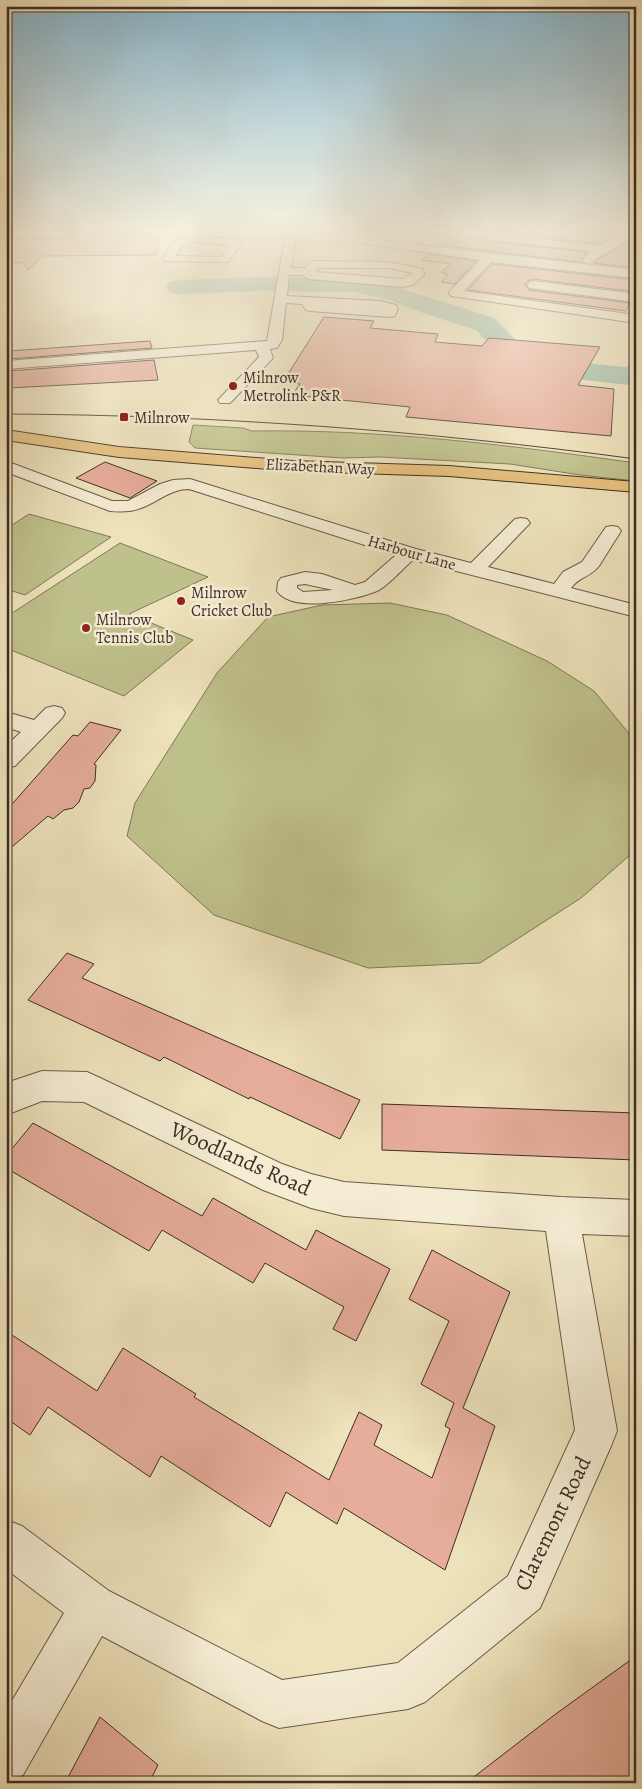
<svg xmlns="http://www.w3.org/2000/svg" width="642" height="1789" font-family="Alegreya,serif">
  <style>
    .green { fill: #bfc18c; stroke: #7e7858 }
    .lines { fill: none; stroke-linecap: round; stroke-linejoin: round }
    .river { fill: #9bbfaa; fill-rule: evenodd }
    .building { fill: #e7ad9b; stroke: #3e2e25 }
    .minor-casing { stroke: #6a5b4a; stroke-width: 2 }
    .major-casing { stroke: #3e2e25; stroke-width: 2 }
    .minor { fill: #f4ecd3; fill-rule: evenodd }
    .major { fill: #e7c17e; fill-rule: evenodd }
    .tram { stroke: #3e2e25; stroke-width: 1 }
    .poi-dot { fill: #8f2418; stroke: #f4ecd3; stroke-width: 2 }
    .labels { text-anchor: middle; stroke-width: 5; stroke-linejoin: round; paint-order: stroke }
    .far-poi-label { font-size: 16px; fill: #3e2e25; stroke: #f4ecd3; text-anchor: start }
    .far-street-label { font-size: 16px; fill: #3e2e25; stroke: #f4ecd3 }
    .near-street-label { font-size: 22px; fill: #3e2e25; stroke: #f4ecd3 }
  </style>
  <rect width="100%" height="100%" fill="#eee2bb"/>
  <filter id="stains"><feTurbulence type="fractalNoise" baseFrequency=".004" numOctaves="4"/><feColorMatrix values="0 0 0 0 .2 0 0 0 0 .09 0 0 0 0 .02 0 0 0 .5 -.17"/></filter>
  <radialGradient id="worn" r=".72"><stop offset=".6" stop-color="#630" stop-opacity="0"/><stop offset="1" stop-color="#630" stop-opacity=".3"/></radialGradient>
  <path class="green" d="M193,425L243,428L252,431C381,429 509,445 636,463V481L580,475L510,464L380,457L343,458L195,448L189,442Z
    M29,514L111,537L25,595L6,589V529Z
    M120,543L208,577L129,614L193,640L124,696L6,648V617Z
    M390,603L447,615L547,661L594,691L636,742V809L630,855L581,898L480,963L368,968L214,915L127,836L135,803L217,673L268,617L322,605Z"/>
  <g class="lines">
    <path class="river" d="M264,277L354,278L393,286L494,318L522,346L578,362L625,367L636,364V383L628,385L576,379L502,358L476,330L426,314L386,299L354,292L264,291L178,294L169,292L166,287L169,282L178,280Z"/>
  </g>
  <path class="building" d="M475,229H626L601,244Z
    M160,236L156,255L43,256L28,270L24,263L6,262V239Z
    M636,237V268L593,263Z
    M446,239L465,242L467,239L587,252L580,262L439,245Z
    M428,254L476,261L455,284L441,282L448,275L441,272L451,264L422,260Z
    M492,264L636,280V292L533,279L529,280L525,284L529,290L630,303L626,311L468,290Z
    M324,317L374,321L370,328L438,334L435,342L482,346L489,338L600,347L578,385L614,389L611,436L406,417L410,407L292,395L300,384L283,382Z
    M150,341L152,348L9,359V351Z
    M154,360L158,380L9,388V371Z
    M105,462L157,481L130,498L76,478Z
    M90,722L121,730L94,764L96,765L95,781L90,788L84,789L79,802L73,808L64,810L53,819L48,816L6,852V811L73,735L78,736Z
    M67,953L94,964L82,978L360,1100L340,1139L250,1097L249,1099L164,1057L160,1061L28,1000Z
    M382,1104L636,1113V1160L382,1150Z
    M33,1123L202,1216L213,1198L306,1250L316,1230L390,1269L356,1341L333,1329L344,1307L265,1263L253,1283L162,1230L149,1251L6,1168V1156Z
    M432,1250L510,1292L463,1408L495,1426L445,1570L344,1508L337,1524L286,1492L270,1527L161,1456L150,1477L48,1407L30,1435L6,1418V1331L97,1391L123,1348L196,1394L194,1397L329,1480L359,1412L382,1425L374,1445L432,1478L450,1429L445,1426L454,1403L421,1384L449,1321L409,1299Z
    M636,1656V1783H466L553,1716Z
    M100,1717L158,1765L149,1783H65Z"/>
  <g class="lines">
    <g class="minor-casing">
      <path id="minor" d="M96,229H197L316,233L636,270V278L491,262L464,291L636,315V323L451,296L449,293L451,290L480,260L354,242L296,239L291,268H306L310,262L314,261L388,262L423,269L424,275L413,285L403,287L308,279L302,275H289L287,296L380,301L396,305L398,308L395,316L390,317L310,311L306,310L302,304L286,303L282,340L277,348L270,349L273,358L230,403H220L218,400L259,357L256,350L6,369V361L267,341L285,238L158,234L6,237V231ZM318,268H388L413,273L403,279L316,272Z
        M421,229H454L601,246L630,229H636V235L588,264L582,261L591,251L426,232Z
        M189,236L236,239L242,242L228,262L165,261L163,259L172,243ZM190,242L229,245L222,257L176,256L181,247Z
        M533,281L636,294V302L529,288L527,285L529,282Z
        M6,461L112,501H128L160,484L173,480L190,479L416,549L471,563L515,519L521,518L527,519L530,523L488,567L554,584L563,572L582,562L606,527L612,526L618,527L621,531L599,566C592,576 579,577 571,588L636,605V617L413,560C403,568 388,586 377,591C355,600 293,614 277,591L278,582L281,578L305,572L322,574L355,585L365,582L396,555L189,489C170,489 158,502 141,508C131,512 121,512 110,511L6,472ZM305,584L333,590L303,592L297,588V585Z
        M54,706L62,708L65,713L62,718L15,766L6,768V746L21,732L6,727V715L13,714L34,720L46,708Z
        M42,1071L87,1072L98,1077L282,1164L311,1174L344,1182L561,1197L636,1200V1236L582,1234L617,1431L611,1446L540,1608L425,1702L408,1709L279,1728L262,1721L102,1636L23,1775L6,1783V1711L64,1613L6,1569V1520L22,1526L109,1591L282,1680L398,1663L508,1576L575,1430L546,1231L344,1216L311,1208L263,1190L84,1102L42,1101L6,1115V1083Z"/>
    </g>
    <g class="major-casing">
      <path id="major" d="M6,430L119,447L293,461L449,466L636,482V492L449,476L293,471L119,457L6,440Z"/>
    </g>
    <use href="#minor" class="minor"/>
    <use href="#major" class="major"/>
    <path class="tram" d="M6,414C217,415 427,431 636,459"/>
  </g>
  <linearGradient id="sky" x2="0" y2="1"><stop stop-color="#89b8cf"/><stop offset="0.48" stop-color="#f7f2e0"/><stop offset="1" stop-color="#f7f2e0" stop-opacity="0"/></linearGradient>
  <rect width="642" height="479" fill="url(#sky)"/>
  <g class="poi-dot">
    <circle cx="233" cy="386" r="5"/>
    <rect x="119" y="412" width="10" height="10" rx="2.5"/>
    <circle cx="181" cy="601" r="5"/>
    <circle cx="86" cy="628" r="5"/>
  </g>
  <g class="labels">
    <g class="far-poi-label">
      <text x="243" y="383">Milnrow<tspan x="243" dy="18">Metrolink P&amp;R</tspan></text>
      <text x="134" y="423">Milnrow</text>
      <text x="191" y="598">Milnrow<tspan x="191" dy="18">Cricket Club</tspan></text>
      <text x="96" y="625">Milnrow<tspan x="96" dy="18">Tennis Club</tspan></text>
    </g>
    <g class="far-street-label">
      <text transform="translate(320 466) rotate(3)" y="6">Elizabethan Way</text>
      <text transform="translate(412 552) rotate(16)" y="6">Harbour Lane</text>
    </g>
    <g class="near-street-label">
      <text transform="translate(241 1158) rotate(24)" y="8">Woodlands Road</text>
      <text transform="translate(552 1523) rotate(-64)" y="8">Claremont Road</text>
    </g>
  </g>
  <rect width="642" height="1789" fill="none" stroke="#eee2bb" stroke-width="25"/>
  <rect x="8" y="8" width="627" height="1774" fill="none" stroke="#3e2e25" stroke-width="2.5"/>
  <rect x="12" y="12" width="617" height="1764" fill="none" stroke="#3e2e25"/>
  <rect width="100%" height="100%" filter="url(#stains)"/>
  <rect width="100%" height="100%" fill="url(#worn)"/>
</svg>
